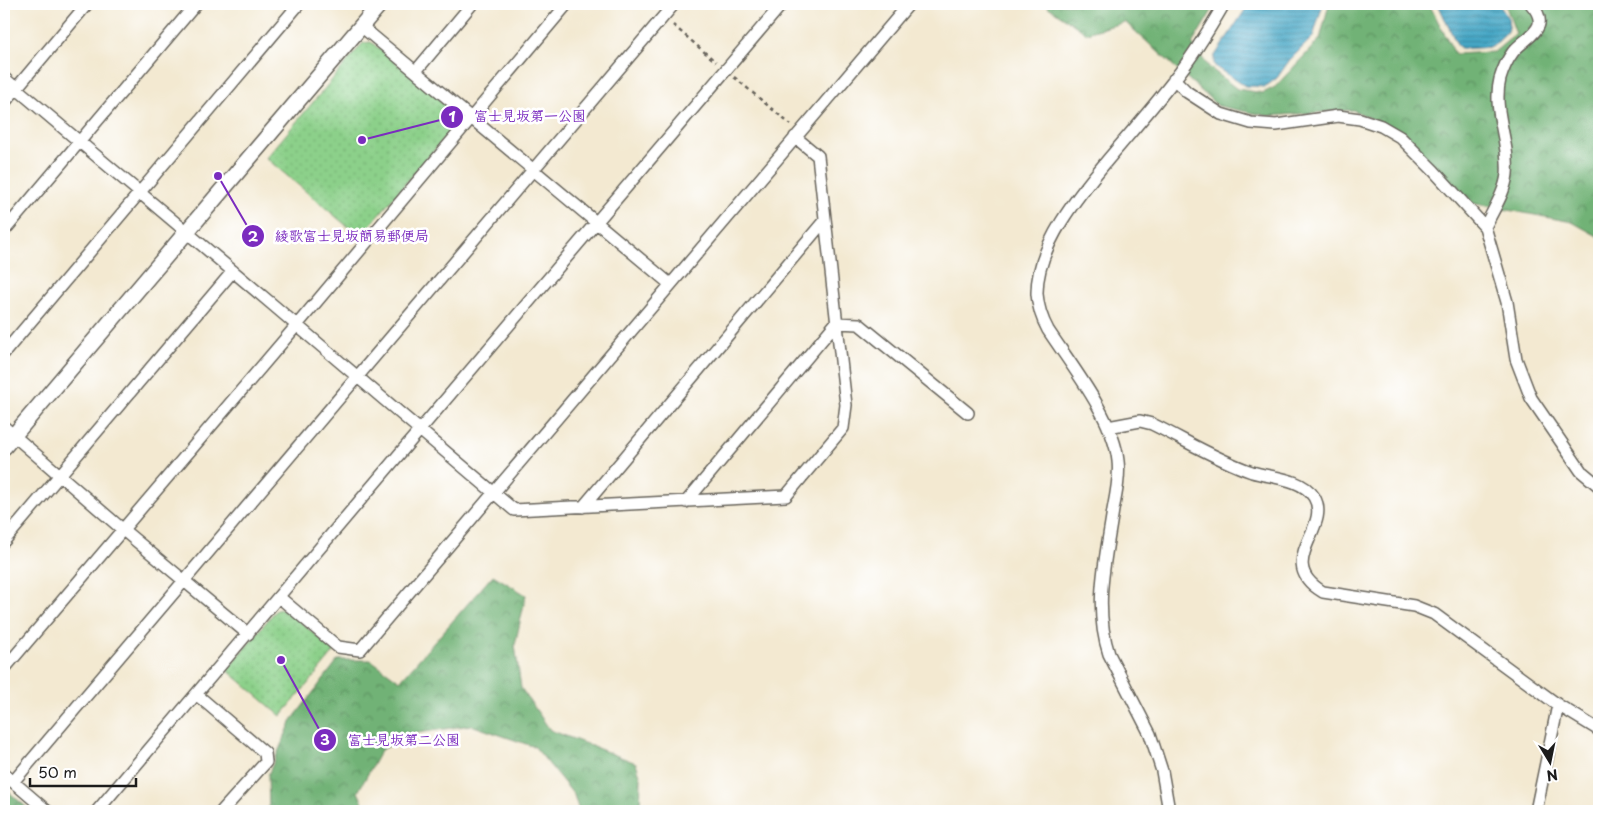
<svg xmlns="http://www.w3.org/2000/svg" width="1603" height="815" font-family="'Playpen Sans','Klee One',sans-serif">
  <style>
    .green { fill: url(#green-dots); stroke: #547653 }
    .forest { fill: url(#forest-crowns); stroke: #466749 }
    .water { fill: url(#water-rules); stroke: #316271 }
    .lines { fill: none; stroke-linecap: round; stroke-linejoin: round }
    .minor-casing { stroke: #67645b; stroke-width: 14 }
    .tertiary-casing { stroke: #67645b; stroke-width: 18 }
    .path { stroke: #67645b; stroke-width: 2.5; stroke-dasharray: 4 4; stroke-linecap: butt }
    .minor { stroke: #fff; stroke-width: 11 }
    .tertiary { stroke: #fff; stroke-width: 15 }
    .leader { fill: none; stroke: #7b2cbf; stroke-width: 2 }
    .callout-dot { fill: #7b2cbf; stroke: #fff; stroke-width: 2 }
    .mark-label { font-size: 15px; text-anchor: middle; font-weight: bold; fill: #fff }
    .callout-label { font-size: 14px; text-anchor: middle; font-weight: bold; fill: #7b2cbf; stroke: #fff; stroke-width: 5; stroke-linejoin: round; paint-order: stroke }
  </style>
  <defs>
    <pattern id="green-dots" width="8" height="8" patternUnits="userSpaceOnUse" patternTransform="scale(1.25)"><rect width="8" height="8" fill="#8cd08a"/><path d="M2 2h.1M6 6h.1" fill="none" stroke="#78b276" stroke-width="1.8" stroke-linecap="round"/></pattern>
    <pattern id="forest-crowns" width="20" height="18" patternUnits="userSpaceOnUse" patternTransform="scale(1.25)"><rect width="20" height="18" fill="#71b276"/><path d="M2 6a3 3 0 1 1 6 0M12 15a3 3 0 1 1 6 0" fill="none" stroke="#5c9060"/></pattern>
    <pattern id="water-rules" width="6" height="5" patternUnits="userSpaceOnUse" patternTransform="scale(1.25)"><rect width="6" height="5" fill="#46a7c6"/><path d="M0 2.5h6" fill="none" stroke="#3a87a0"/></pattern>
  </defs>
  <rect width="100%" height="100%" fill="#fff"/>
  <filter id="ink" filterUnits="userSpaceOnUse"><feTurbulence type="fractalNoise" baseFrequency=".02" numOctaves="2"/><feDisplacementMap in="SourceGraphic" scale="10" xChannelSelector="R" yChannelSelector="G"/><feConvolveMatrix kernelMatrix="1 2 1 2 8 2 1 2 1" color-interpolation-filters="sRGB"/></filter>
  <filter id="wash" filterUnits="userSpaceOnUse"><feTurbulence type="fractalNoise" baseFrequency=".0096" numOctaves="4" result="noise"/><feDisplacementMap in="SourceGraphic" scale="20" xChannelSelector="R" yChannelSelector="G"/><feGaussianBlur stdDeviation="1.12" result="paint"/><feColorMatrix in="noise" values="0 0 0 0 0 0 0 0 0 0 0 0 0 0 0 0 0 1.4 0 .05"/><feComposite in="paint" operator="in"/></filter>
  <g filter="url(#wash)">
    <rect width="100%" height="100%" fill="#f3e9d1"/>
    <path class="green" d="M371,42L456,112L458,122L360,237L266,158L363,43Z
      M285,609L335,651L281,716L227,670L276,610Z"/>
    <path class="forest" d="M1044,4H1216L1192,44L1209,67L1237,89L1263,93L1275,87L1320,39L1329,4H1429L1455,54L1494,52L1516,34L1505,4H1599V237L1572,222L1471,203L1398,131L1353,110L1268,116L1218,106L1125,22L1086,33Z
      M493,575L526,595L515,645L521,688L550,730L636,763L641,778L640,811H579L574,795L535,747L471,725L418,733L381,750L358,792L367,811H269L268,775L292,720L338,660H371L400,681Z
      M4,788L31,811H4Z"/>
    <path class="water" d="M1249,4H1323L1313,37L1289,61L1277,78L1265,87L1245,86L1217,68L1214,65V57Z
      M1438,4H1499L1508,18L1509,27L1505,35L1492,47L1462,49L1457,45Z"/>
  </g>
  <g filter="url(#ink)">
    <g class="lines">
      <g class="minor-casing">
        <path id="minor" d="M361,26L670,284
          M416,71L472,4
          M4,78L273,305L514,510L786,496L843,428L846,405L818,156L795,137
          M1174,79L1187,92L1221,114L1251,123L1276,125L1338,116L1360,119L1381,126L1400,137L1434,171L1485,227L1507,302L1516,359L1531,398L1581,471L1599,486
          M4,103L87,4
          M1485,227C1493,210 1505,193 1507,174C1510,142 1492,111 1500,79C1503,69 1507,60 1513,52C1526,36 1553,29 1531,4
          M4,231L196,4
          M4,353L299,4
          M4,427L122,529L248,634
          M1108,427L1140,421L1152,424C1185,440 1217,460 1252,472C1272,478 1302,478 1314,497C1333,528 1272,562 1323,592L1414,606L1434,614L1558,705L1599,730
          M686,502L836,323L859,324L968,413
          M583,507L824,221
          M4,541L233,271
          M279,597L338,647L360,650L909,4
          M4,669L297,325L567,4
          M196,694L265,753L266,762L222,811
          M4,774L47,811
          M13,782L674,4
          M97,811C325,542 553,272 782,4
          M1169,811L1162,771L1150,734L1109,654C1093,606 1106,558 1113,510C1116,495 1120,476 1118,461C1114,419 1071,365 1048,330C1042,319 1038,307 1037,294C1036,245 1081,192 1111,156C1132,131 1154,106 1174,80C1193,56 1209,30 1224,4
          M1536,811L1558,705"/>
      </g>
      <g class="tertiary-casing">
        <path id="tertiary" d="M4,447L380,4"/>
      </g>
      <path class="path" d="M647,4L653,9
        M673,25L716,62
        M734,77L791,125"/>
      <use href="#minor" class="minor"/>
      <use href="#tertiary" class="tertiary"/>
    </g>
  </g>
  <path class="leader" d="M362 140L452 117M218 176L253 236M281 660L325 740"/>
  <g class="callout-dot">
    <circle cx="362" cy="140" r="5"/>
    <circle cx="218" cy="176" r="5"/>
    <circle cx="281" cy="660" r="5"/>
    <circle cx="452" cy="117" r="12"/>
    <circle cx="253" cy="236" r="12"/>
    <circle cx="325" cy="740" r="12"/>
  </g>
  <g class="mark-label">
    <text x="452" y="122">1</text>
    <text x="253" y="242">2</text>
    <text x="325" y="745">3</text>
  </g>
  <g class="callout-label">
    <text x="530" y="121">富士見坂第一公園</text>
    <text x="352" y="241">綾歌富士見坂簡易郵便局</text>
    <text x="404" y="745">富士見坂第二公園</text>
  </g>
  <rect width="1603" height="815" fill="none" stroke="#fff" stroke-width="20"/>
  <g transform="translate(1550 762) rotate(170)" stroke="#ffffff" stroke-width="4" paint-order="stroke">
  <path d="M0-4L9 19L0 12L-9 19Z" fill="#1c1c1c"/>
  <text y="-8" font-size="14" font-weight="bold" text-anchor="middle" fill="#1c1c1c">N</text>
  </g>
  <path d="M30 778v8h106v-8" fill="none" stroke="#1c1c1c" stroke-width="2.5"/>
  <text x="38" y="778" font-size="15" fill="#1c1c1c" stroke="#ffffff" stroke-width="4" paint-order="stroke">50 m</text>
</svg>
